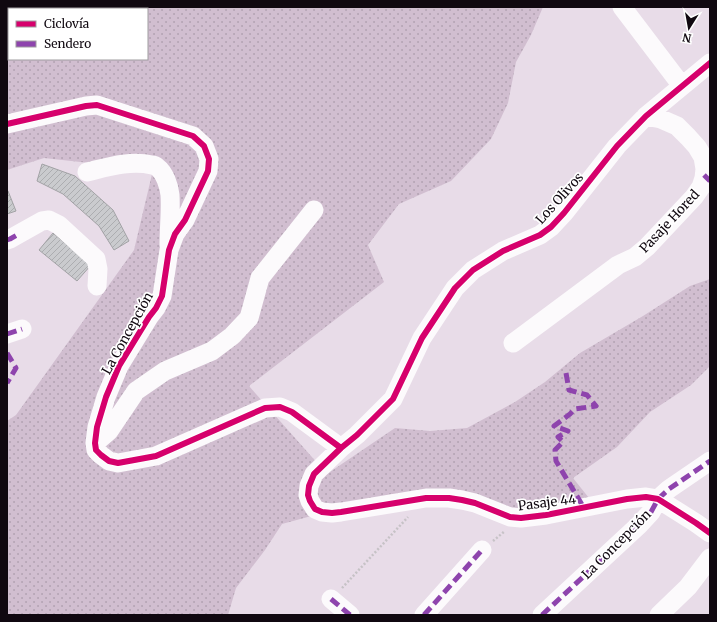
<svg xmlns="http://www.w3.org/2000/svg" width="717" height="622" font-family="Merriweather,serif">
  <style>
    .grass { fill: url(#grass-dots); fill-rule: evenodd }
    .building { fill: url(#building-hatch); stroke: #a2a2a5 }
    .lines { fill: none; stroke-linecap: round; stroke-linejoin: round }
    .path { stroke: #c6c2c6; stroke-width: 2.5; stroke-dasharray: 2 2; stroke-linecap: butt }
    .minor { stroke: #fcfafc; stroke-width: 19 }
    .quiet { stroke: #8e44ad; stroke-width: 5; stroke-dasharray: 10 5; stroke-linecap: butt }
    .cycleway-casing { stroke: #fff; stroke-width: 8 }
    .cycleway { stroke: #d6006c; stroke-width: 6 }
    .labels { text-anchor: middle; stroke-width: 3.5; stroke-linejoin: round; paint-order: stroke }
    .street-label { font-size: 13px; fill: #100810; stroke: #fff }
  </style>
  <defs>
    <pattern id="grass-dots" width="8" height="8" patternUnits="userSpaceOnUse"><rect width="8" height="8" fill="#d1bed0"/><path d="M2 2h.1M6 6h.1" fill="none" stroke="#b2a2b2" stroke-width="1.8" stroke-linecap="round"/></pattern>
    <pattern id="building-hatch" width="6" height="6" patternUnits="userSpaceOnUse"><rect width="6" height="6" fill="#cacbce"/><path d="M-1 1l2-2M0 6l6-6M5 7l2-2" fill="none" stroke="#acadb0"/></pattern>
  </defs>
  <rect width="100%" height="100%" fill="#e8dce8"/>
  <path class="grass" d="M7,7H543L531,35L516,62L508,103L491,139L451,181L399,204L368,245L384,282L249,386L327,474L395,428L430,431L467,428L515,402L545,382L580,353L643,316L690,286L710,279V366L691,385L650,412L617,447L573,478L589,498L530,509L460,503L392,494L282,524L265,550L236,588L228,615H7V421L16,415L134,250L153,170L44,158L7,170ZM9,9H147V59H9Z"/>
  <path class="building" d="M42,164L75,176L113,210L129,241L114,250L99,226L63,194L37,181Z
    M8,191L16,211L7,214V192Z
    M53,233L91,265L77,281L39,250Z"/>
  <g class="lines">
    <path class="path" d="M493,541L505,531
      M342,588L408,517"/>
    <path class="minor" d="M622,7L682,86
      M710,63L646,116L617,146L564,213L551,227L540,235L503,251L473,270L455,288L422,338L393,399L357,435L341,448L314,474L309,486L308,495L310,501L315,509L322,512L332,513L341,512L426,498H449L462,500L475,503L510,517L521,518L546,515L627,499L646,497L658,499L696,523L710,533
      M7,124L86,106L97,105L193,136L204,146L209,159L208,171L185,220L175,234L169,250L162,296L156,308L149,317L119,366L106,397L97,427L95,443L96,450L101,455L109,461L118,463L156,456L265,408L280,407L292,412L341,448
      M87,172C108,167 130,160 152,165C154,165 156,166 157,167C165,173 169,186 170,195C171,211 169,228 169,245
      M7,240L10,239L17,235L42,221L49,220L59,225L96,259L98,269L97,286
      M7,334L22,329
      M513,343L618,265L635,257L647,247L694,197L701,187L704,178L705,169L703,157L697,147L688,137L677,126L661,119L646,116
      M95,443L109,431L136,391L165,371L212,351L232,336L249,318L260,278L314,210
      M331,599L350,615
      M424,615L482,550
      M542,615L639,525L651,512L658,499L669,489L710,461
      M659,615L688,587L710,558"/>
    <path class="quiet" d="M704,175L710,181
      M7,240L10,239L17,235
      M7,334L22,329
      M7,353L16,368L7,383
      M566,373L569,390L587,395L596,406L575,409L570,414L554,426L568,431L558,437L563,442L555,450L556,461L584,508
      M331,599L350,615
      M424,615L482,550
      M542,615L639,525L651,512L658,499L669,489L710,461"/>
    <g class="cycleway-casing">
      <path id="cycleway" d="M710,63L646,116L617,146L564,213L551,227L540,235L503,251L473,270L455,288L422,338L393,399L357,435L341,448L314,474L309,486L308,495L310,501L315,509L322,512L332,513L341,512L426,498H449L462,500L475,503L510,517L521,518L546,515L627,499L646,497L658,499L696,523L710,533
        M7,124L86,106L97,105L193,136L204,146L209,159L208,171L185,220L175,234L169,250L162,296L156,308L149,317L119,366L106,397L97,427L95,443L96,450L101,455L109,461L118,463L156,456L265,408L280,407L292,412L341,448"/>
    </g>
    <use href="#cycleway" class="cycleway"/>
  </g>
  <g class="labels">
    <g class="street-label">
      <text transform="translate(559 198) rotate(-48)" y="5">Los Olivos</text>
      <text transform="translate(669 221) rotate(-47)" y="5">Pasaje Hored</text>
      <text transform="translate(127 333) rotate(-61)" y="5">La Concepción</text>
      <text transform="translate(547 502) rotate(-7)" y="5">Pasaje 44</text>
      <text transform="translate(616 544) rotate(-45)" y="5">La Concepción</text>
    </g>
  </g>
  <rect width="717" height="622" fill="none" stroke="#100810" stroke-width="16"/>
  <rect x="8" y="8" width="140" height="52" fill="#ffffff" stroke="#9f9c9f"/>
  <rect x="16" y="21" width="20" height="6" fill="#d6006c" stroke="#9f9c9f"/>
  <text x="44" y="28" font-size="12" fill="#100810">Ciclovía</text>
  <rect x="16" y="41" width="20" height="6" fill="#8e44ad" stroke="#9f9c9f"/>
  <text x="44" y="48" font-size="12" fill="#100810">Sendero</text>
  <g transform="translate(689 28) rotate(191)" stroke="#ffffff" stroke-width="3" paint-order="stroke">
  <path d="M0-3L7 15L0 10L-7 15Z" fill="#100810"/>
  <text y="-6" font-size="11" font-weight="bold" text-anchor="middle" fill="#100810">N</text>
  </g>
</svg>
